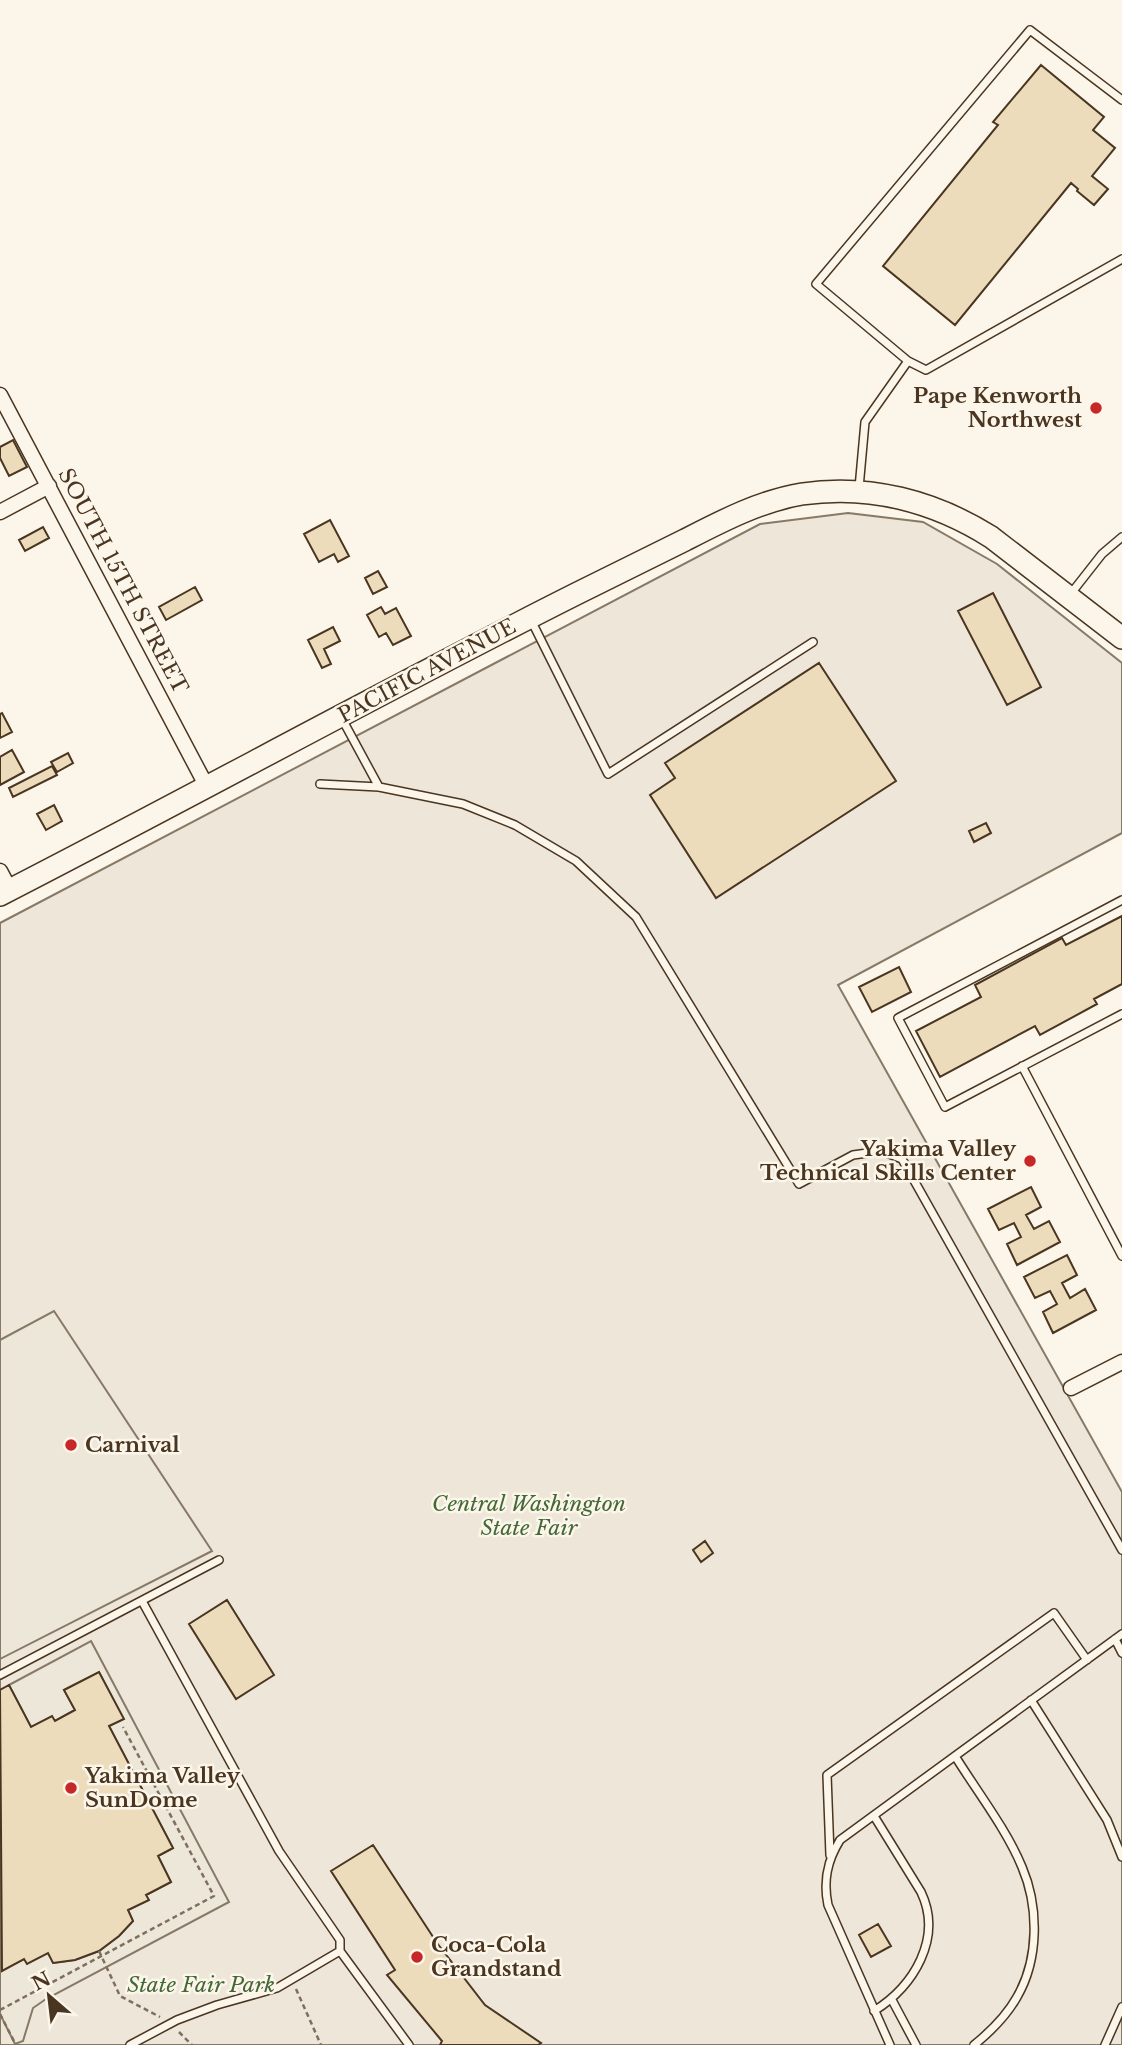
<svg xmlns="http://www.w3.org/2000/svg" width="1122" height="2045" font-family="'Libre Baskerville',serif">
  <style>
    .green { fill: #ede6d9; stroke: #887966; stroke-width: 2 }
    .parking { fill: #ede7d9; stroke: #887966; stroke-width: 2 }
    .building { fill: #ecdcbc; stroke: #4a3520; stroke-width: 2 }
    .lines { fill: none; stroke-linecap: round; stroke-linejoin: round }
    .lane-casing { stroke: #4a3520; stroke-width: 10 }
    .street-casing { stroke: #4a3520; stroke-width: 17 }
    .secondary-casing { stroke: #4a3520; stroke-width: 24 }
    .path { stroke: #7f6f5c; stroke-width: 2.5; stroke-dasharray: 5 3.5; stroke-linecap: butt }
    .lane { stroke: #fbf6e9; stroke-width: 7 }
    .street { stroke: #fbf6e9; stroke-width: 14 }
    .secondary { stroke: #fbf6e9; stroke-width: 21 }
    .poi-dot { fill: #c62828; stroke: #fbf6e9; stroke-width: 2.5 }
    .labels { text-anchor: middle; stroke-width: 5; stroke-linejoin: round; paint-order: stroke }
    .poi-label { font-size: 21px; font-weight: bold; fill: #4a3520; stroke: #fbf6e9; text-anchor: start }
    .street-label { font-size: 21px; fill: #4a3520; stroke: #fbf6e9 }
    .park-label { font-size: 21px; font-style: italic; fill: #436837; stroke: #fbf6e9 }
  </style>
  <rect width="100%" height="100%" fill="#fbf6e9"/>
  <path class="green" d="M848,513L923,522L997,564L1122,663V833L838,985L1122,1492V2045H0V923L760,524Z"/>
  <path class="parking" d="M54,1311L212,1551L0,1659V1340Z
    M91,1641L229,1902L46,1999L33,2008L23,2041L15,2044L0,2014V1970L24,1959L48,1953L54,1963L75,1960L99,1951L119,1936L133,1921L128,1910L148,1900L146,1895L171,1882L158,1856L173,1848L109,1726L123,1719L99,1672L64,1690L75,1710L55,1721L31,1727L9,1685Z"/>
  <path class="building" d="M1041,65L1104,117L1093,130L1115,148L1092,176L1108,189L1094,205L1077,191L1078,189L1071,183L955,325L883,266L998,125L993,122Z
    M13,440L27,467L9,476L0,458V447Z
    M330,520L349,556L338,562L334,554L319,562L304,534Z
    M43,527L49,538L25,551L19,540Z
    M378,571L387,587L373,594L365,578Z
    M195,587L202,600L166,620L159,607Z
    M993,593L1041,687L1007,705L958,611Z
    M381,607L385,614L396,608L411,636L393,645L386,633L379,637L367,615Z
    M333,627L340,641L324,649L331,664L322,668L308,640Z
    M819,663L896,781L716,898L650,795L675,778L665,763Z
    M2,713L12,732L0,738V714Z
    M12,750L24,772L0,785V757Z
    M68,753L73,763L57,772L51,762Z
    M52,766L57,775L13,797L9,788Z
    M54,805L62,821L46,830L37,814Z
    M986,823L991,833L974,842L969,831Z
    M1122,916V984L1094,999L1097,1004L1040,1035L1035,1026L940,1077L916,1031L981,997L975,985L1062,938L1066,945Z
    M899,967L911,992L872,1012L859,987Z
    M1031,1187L1041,1207L1026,1215L1034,1229L1049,1221L1060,1242L1017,1265L1007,1244L1021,1237L1014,1223L999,1230L988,1209Z
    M1067,1255L1077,1275L1062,1283L1070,1298L1085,1289L1096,1310L1053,1333L1043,1312L1057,1304L1050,1291L1035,1298L1024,1277Z
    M705,1541L713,1553L701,1562L693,1550Z
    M227,1600L274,1675L236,1699L189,1624Z
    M99,1672L124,1719L109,1726L173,1848L158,1856L171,1882L146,1895L149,1900L128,1910L133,1921L119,1936L99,1951L75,1960L53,1963L48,1953L27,1964L24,1959L2,1971L0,1690L9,1685L31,1727L52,1716L55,1721L75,1710L64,1690Z
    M373,1845L437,1943L485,2005L541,2043L538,2045H440L442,2041L387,1975L395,1970L331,1871Z
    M878,1924L891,1946L871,1957L859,1935Z"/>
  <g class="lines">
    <g class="lane-casing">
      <path id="lane" d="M1122,100L1030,30L816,284L908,361L926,370L1122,259
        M859,488L865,422L908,361
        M1069,596L1102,554L1122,537
        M530,618L608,774L813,642
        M341,717L379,787
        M320,784L379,787L463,804L515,825L576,861L636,917L799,1184L853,1155L882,1151L902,1159L1122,1550
        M1122,900L898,1018L945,1107L1122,1014
        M1022,1066L1122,1256
        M142,1601L279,1851L340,1940V1951L409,2045
        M1115,1639L1122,1653
        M0,1675L219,1560
        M1031,1700L1107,1820L1122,1857
        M955,1756C976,1790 1007,1830 1022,1867C1039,1907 1039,1959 1017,1997C1007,2015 990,2032 974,2045
        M874,1816L921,1892C943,1938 914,1986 874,2011
        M830,1855L827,1775L1054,1613L1087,1660
        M892,2000L916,2045
        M130,2045L177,2020L217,2005L277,1988L340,1951
        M890,2045L828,1905C823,1881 827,1861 840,1840L1122,1634
        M1105,2045L1122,2007"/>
    </g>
    <g class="street-casing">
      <path id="street" d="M0,395L207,787
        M0,512L49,486
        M0,871L10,890
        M1071,1388L1122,1362"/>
    </g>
    <g class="secondary-casing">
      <path id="secondary" d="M0,895C193,796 383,691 576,594C612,576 649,558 685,540C722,521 760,501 802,494C869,484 934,501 991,537L1122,638"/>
    </g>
    <path class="path" d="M99,1951L120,1996L160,2017
      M296,1989L321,2045
      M0,2010L214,1896L123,1727
      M0,2014L16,2045
      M179,2032L192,2045"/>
    <use href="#lane" class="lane"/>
    <use href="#street" class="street"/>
    <use href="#secondary" class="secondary"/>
  </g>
  <g class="poi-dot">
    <circle cx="1096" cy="408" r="7"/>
    <circle cx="1030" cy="1161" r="7"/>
    <circle cx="71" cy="1445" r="7"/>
    <circle cx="71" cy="1788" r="7"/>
    <circle cx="417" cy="1957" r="7"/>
  </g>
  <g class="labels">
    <g class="poi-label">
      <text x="1082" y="403" text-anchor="end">Pape Kenworth<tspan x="1082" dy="24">Northwest</tspan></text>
      <text x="1016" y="1156" text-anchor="end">Yakima Valley<tspan x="1016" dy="24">Technical Skills Center</tspan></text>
      <text x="85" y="1452">Carnival</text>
      <text x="85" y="1783">Yakima Valley<tspan x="85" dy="24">SunDome</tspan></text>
      <text x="431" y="1952">Coca-Cola<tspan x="431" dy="24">Grandstand</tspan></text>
    </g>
    <g class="street-label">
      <text transform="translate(123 581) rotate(62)" y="7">SOUTH 15TH STREET</text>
      <text transform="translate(427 671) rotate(-28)" y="7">PACIFIC AVENUE</text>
    </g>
    <g class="park-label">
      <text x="529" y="1511">Central Washington<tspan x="529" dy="24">State Fair</tspan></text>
      <text x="201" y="1992">State Fair Park</text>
    </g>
  </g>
  <g transform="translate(49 1996) rotate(332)" stroke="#fbf6e9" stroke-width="5" paint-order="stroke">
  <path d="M0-5L12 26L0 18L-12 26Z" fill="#4a3520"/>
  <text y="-10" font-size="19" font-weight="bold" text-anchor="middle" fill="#4a3520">N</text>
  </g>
</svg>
